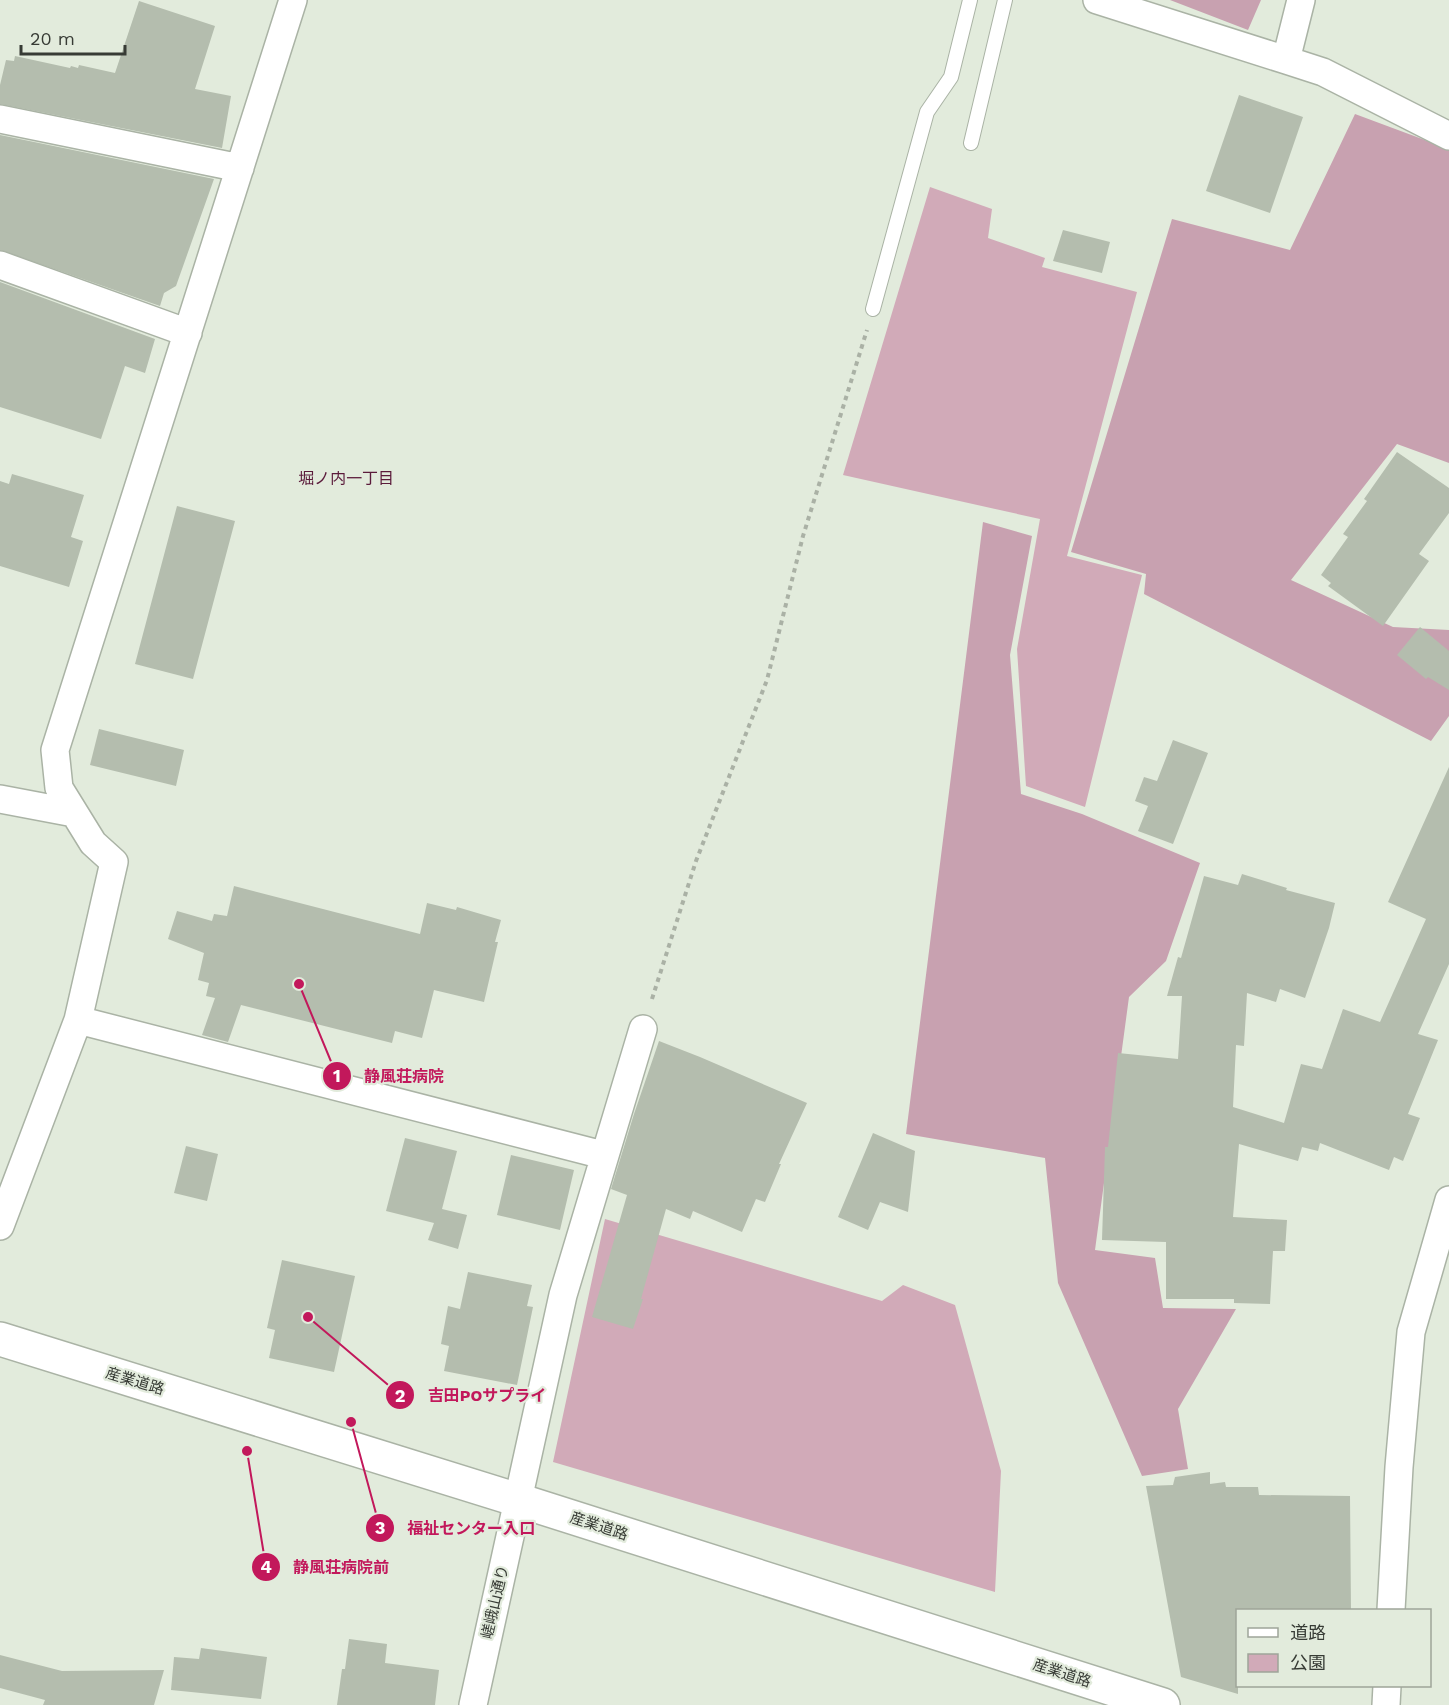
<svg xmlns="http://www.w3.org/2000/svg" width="1449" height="1705" font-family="'Work Sans','Noto Sans JP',sans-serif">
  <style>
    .green { fill: #d1aab8 }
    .forest { fill: #c8a1b0 }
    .building { fill: #b4bdae }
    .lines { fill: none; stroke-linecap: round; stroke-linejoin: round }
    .lane-casing { stroke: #aab3a5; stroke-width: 16 }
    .street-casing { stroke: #aab3a5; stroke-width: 30 }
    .secondary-casing { stroke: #aab3a5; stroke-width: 36 }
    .path { stroke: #aab1a5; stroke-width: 4; stroke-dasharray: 4.5 4.5; stroke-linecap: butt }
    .lane { stroke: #fff; stroke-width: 14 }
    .street { stroke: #fff; stroke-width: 27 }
    .secondary { stroke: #fff; stroke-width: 33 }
    .labels { text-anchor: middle; stroke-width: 4.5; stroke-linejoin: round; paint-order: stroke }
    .street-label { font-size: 15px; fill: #373b35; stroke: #e2ebdc }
    .neighbourhood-label { font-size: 16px; fill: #5b1b3b; stroke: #e2ebdc }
    .leader { fill: none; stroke: #c2185b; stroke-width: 2 }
    .callout-dot { fill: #c2185b; stroke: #e2ebdc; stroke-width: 2 }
    .mark-label { font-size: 18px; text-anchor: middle; font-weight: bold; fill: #fff }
    .callout-label { font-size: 16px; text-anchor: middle; font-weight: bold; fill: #c2185b; stroke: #e2ebdc; stroke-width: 4.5; stroke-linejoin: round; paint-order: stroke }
  </style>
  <rect width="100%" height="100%" fill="#e2ebdc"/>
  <path class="green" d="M930,187L992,209L988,238L1045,258L1042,267L1137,292L1067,556L1142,575L1085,807L1026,786L1017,649L1040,519L843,475Z
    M605,1219L882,1301L903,1285L955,1305L1001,1471L995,1592L553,1462Z"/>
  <path class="forest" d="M1170,0H1261L1248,30Z
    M1355,114L1449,149V463L1397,444L1291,580L1393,627L1449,630V716L1431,741L1144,594L1146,574L1071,552L1172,219L1290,250Z
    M983,522L1032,536L1010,655L1021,794L1082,814L1200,863L1166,961L1129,997L1095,1250L1155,1258L1163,1308L1236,1309L1178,1409L1188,1469L1142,1476L1058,1283L1045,1158L906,1134Z"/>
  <path class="building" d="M139,1L215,26L195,89L231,96L222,148L0,104V85L6,60L14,61L15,56L70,68L71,66L78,68L79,65L115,73Z
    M1239,95L1303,117L1270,213L1206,191Z
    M0,135L214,179L176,286L164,293L160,306L0,250Z
    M1063,230L1110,242L1102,273L1053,261Z
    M0,282L155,339L145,373L125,366L101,439L0,407Z
    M1397,452L1449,488V513L1419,554L1429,561L1383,626L1328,586L1331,583L1321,575L1348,537L1343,534L1367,501L1364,499Z
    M12,474L84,495L71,537L83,541L69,587L0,566V481L9,484Z
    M177,506L235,521L193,679L135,664Z
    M1420,627L1449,651V690L1428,677L1426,679L1397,655Z
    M99,729L184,750L176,786L90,765Z
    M1173,740L1208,753L1173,844L1138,831L1148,806L1135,801L1144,777L1157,781Z
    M1449,767V964L1418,1034L1438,1040L1408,1114L1420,1118L1403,1161L1394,1157L1389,1170L1320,1143L1318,1151L1302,1147L1298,1161L1239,1144L1233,1217L1287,1220L1285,1251H1273L1270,1304L1234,1303V1299H1166V1242L1102,1240L1105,1147H1108L1118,1053L1178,1059L1182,996H1167L1178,957L1181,958L1204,876L1238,885L1242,874L1287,888L1286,890L1335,903L1329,928L1305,998L1280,989L1276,1002L1247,993L1244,1046L1236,1045L1233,1107L1284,1123L1301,1064L1322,1069L1343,1009L1380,1022L1426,919L1388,902Z
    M234,886L420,934L427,903L456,910L457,907L501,920L495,942H498L484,1002L434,990L422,1038L395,1031L392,1043L241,1005L228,1042L202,1035L215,998L206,996L209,983L198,980L204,953L168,939L177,911L212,921L214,914L227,916Z
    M659,1041L700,1057L807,1103L779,1164H781L765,1202L756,1199L742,1232L693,1211L690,1219L666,1209L641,1299H643L633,1329L592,1317L627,1195L611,1189L634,1114Z
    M873,1133L915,1151L908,1212L880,1202L868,1230L838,1217Z
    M405,1138L457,1151L442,1209L467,1215L458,1249L428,1240L434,1223L386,1211Z
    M186,1146L218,1154L207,1201L174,1193Z
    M511,1155L574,1170L560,1230L497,1215Z
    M282,1260L355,1276L334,1372L269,1358L275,1330L267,1328Z
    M468,1272L532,1285L527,1306L533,1307L517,1385L444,1371L449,1346L441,1344L448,1306L460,1309Z
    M1210,1472V1484L1225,1482L1226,1487H1258L1259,1495L1350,1496L1351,1611H1238V1694L1181,1677L1146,1486L1173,1485L1175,1477Z
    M349,1639L387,1644L385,1663L439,1670L435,1705H337L342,1669H345Z
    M201,1648L267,1657L261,1699L171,1690L174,1657L199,1659Z
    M0,1655L62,1671L164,1670L154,1705H43L45,1700L0,1688Z"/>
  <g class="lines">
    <g class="lane-casing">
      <path id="lane" d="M971,143L1005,0
        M873,309L927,112L951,77L970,0"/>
    </g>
    <g class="street-casing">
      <path id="street" d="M1097,0L1286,60L1301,0
        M1286,60L1323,72L1449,136
        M0,119L240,168
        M0,265L188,333
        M0,799L74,813
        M78,1020L603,1155
        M0,1226L78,1020L114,862L93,843L59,788L55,750L293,0
        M1391,1610L1399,1467L1411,1332L1449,1200
        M473,1705L563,1295L643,1029
        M1386,1705L1387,1686"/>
    </g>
    <g class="secondary-casing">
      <path id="secondary" d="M0,1339L518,1500L1163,1705"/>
    </g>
    <path class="path" d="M652,999L696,861L767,680L803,536L867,330"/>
    <use href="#lane" class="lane"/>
    <use href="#street" class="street"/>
    <use href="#secondary" class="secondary"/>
  </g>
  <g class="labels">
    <g class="street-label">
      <text transform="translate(135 1381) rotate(17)" y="5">産業道路</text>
      <text transform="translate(599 1526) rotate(18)" y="5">産業道路</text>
      <text transform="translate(495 1602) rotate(-77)" y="5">嵯峨山通り</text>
      <text transform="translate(1062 1673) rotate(18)" y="5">産業道路</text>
    </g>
    <g class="neighbourhood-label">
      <text x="346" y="484">堀ノ内一丁目</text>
    </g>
  </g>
  <path class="leader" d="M299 984L337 1076M308 1317L400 1395M351 1422L380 1528M247 1451L266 1567"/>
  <g class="callout-dot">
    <circle cx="299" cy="984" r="6"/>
    <circle cx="308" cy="1317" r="6"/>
    <circle cx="351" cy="1422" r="6"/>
    <circle cx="247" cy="1451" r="6"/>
    <circle cx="337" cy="1076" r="15"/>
    <circle cx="400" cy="1395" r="15"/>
    <circle cx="380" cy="1528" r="15"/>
    <circle cx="266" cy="1567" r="15"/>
  </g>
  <g class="mark-label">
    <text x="337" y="1082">1</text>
    <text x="400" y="1402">2</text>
    <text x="380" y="1534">3</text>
    <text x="266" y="1573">4</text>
  </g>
  <g class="callout-label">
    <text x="404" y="1082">静風荘病院</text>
    <text x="487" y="1401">吉田POサプライ</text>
    <text x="471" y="1534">福祉センター入口</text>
    <text x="341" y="1573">静風荘病院前</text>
  </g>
  <rect x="1236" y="1609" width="195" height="78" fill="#e2ebdc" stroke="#9ea599" stroke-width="1.5"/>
  <rect x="1248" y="1628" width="30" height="9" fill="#ffffff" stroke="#9ea599" stroke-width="1.5"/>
  <text x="1290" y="1639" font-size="18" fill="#373b35">道路</text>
  <rect x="1248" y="1654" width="30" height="18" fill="#d1aab8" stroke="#9ea599" stroke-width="1.5"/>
  <text x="1290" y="1669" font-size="18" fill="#373b35">公園</text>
  <path d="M21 45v9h104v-9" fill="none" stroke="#373b35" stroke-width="3"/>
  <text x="30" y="45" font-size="18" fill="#373b35" stroke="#e2ebdc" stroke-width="4.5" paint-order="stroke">20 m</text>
</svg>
